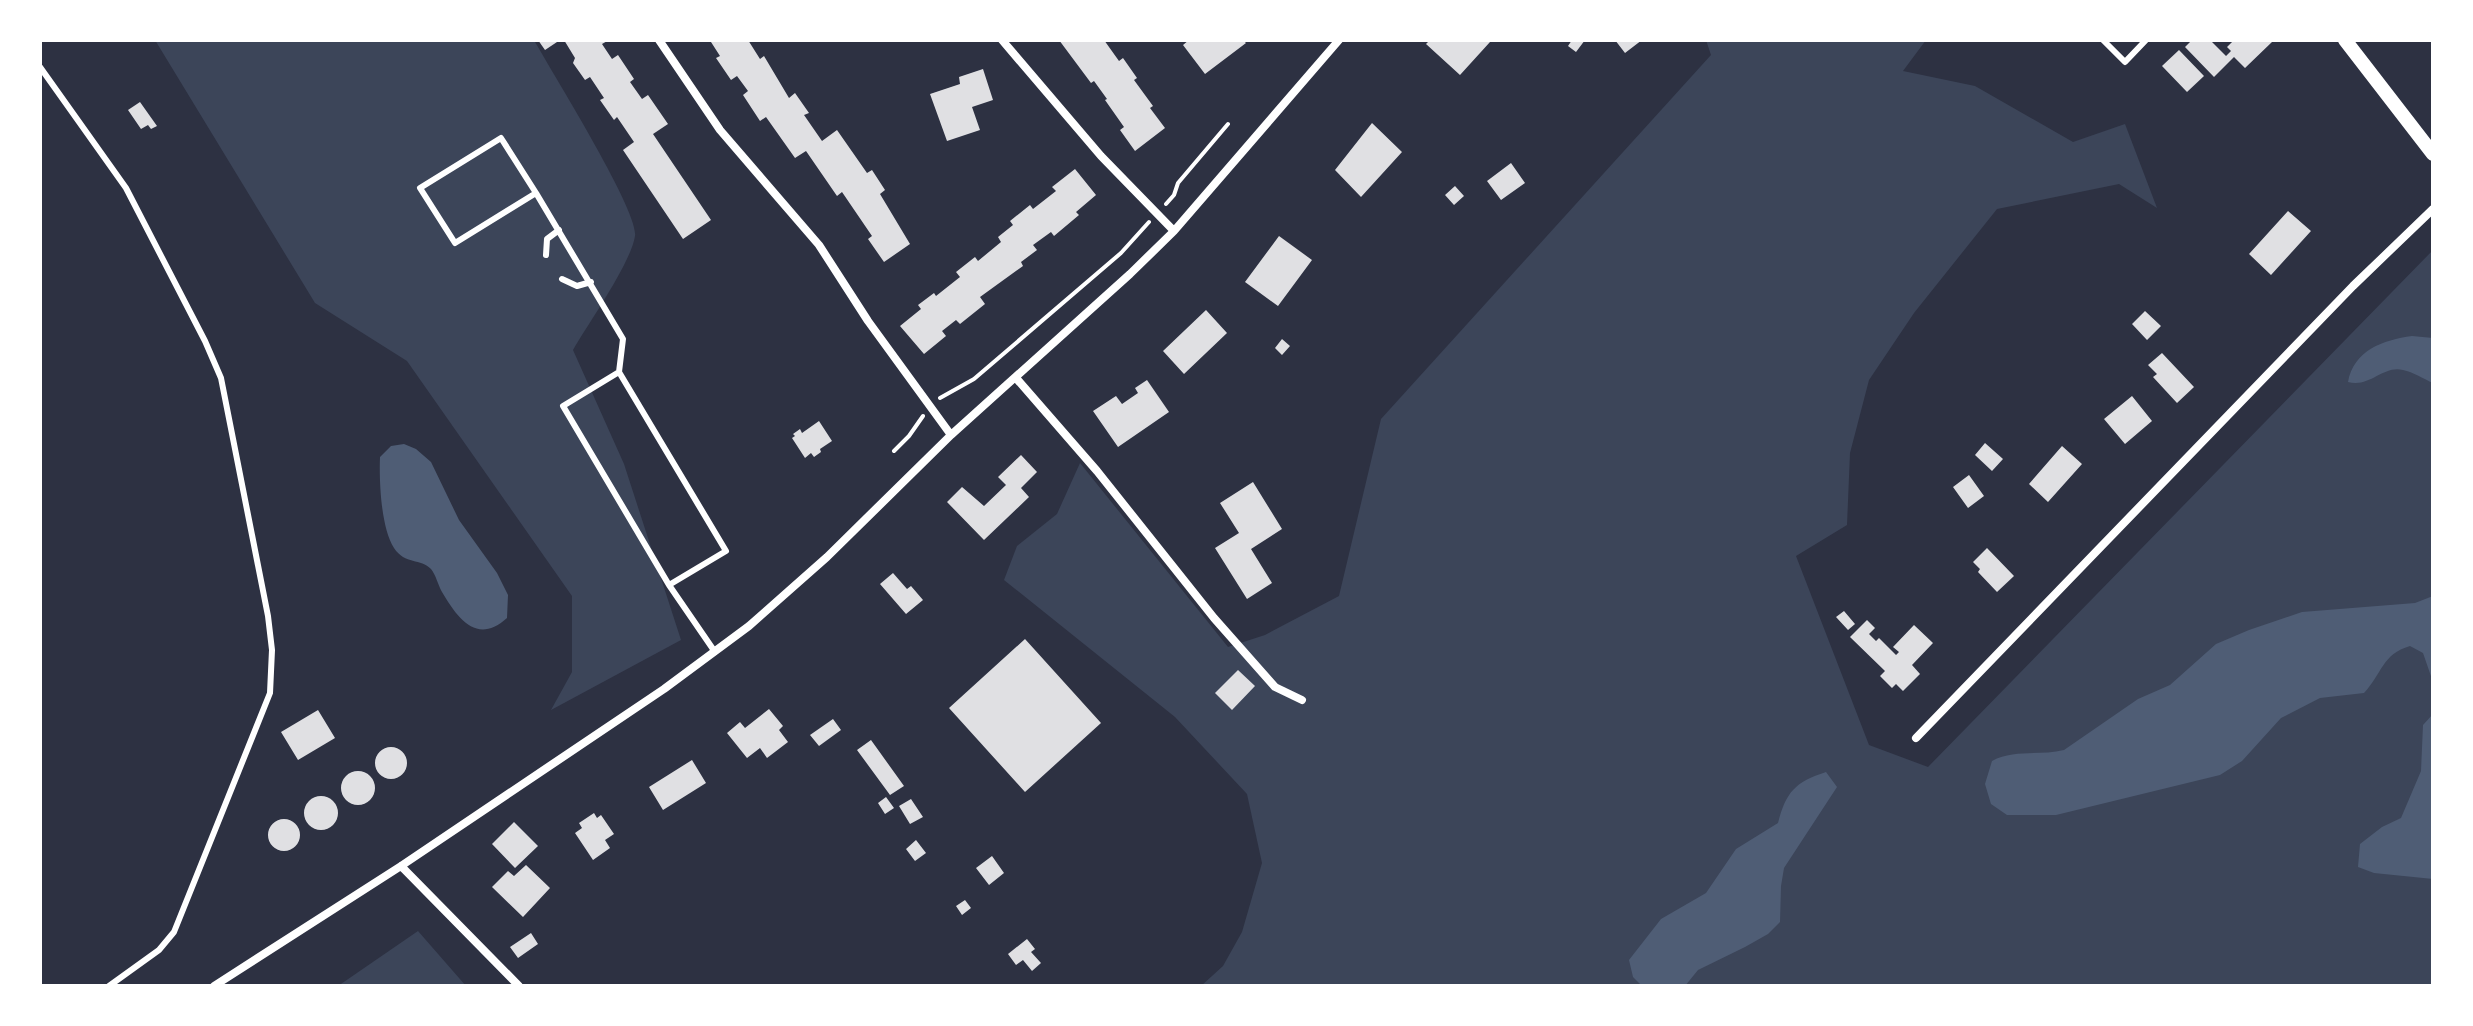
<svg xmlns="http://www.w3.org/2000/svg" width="2473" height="1026" font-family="Signika,sans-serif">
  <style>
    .green { fill: #3c4559 }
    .water { fill: #4f5d75 }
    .building { fill: #e0e0e3 }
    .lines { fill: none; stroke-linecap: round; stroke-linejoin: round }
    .path { stroke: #fff; stroke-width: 4 }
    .service { stroke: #fff; stroke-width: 6 }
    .minor { stroke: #fff; stroke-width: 8 }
    .tertiary { stroke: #fff; stroke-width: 14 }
  </style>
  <rect width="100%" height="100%" fill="#2d3142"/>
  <path class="green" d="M155,40H534C551,71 639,211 635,236C631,263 588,324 573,350L624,464L681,640L551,710L572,672V596L407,361L315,303Z
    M1706,40H1926L1903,71L1975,86L2073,142L2125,124L2157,208L2119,184L1997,209L1914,313L1869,380L1850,453L1847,525L1796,556L1869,745L1928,767L2433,250V986H1201L1223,966L1242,932L1262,863L1247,794L1175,717L1004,580L1017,546L1057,514L1080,463L1228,647L1265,635L1339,596L1381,419L1711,55Z
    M418,931L466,986H338Z"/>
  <path class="water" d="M2412,336L2433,338V383C2424,379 2413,372 2403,370C2383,365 2370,388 2348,382C2354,350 2383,340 2412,336Z
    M404,444L416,449L431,462L459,520L497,573L508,595L507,618C477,645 458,619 442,592C438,585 436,575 431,569C421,558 405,565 394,548C381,528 379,481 380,457L391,446Z
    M2433,596V682L2423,653L2410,646C2382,654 2382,674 2364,693L2320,698L2281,718L2242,761L2220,775L2056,815H2007L1991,804L1985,784L1992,761C2014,749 2040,756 2064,750L2138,699L2170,685L2216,644L2249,630L2302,612L2415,603Z
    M2433,714V879L2374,873L2358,867L2360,844L2382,827L2401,818L2421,771L2423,725Z
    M1826,772L1837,787L1784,868L1781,886L1780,922L1768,934L1745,947L1698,970L1685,986H1642L1633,977L1629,960L1661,919L1706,893L1736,849L1778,823C1786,792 1795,782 1826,772Z"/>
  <path class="building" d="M538,40H560L545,50Z
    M564,40H609L602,44L612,59L618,55L634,79L630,82L642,99L648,95L668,124L653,134L711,220L683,239L623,150L634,142L617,117L614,120L600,100L604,98L590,77L585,80L573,63L575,58Z
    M714,40H748L760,59L764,56L789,98L795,93L809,113L804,115L822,141L837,130L867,173L872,170L885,190L880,194L910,244L884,262L868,239L872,236L842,192L837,196L806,151L795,158L766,117L760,121L743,95L748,91L737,76L731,80L716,58L720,56L711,42Z
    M1059,40H1104L1119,61L1123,58L1137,78L1134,80L1153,106L1150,108L1165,128L1135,151L1120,130L1124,127L1105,100L1107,99L1094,81L1091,83Z
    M1189,40H1243L1246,43L1205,74L1183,45Z
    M1430,40H1488L1490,42L1460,75L1426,44Z
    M1572,40H1585L1576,52L1568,46Z
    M1615,40H1642L1625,53Z
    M2192,40H2210L2226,56L2231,51L2227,47L2234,40L2272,42L2245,68L2234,57L2214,77L2185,47Z
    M2179,50L2204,76L2187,92L2162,66Z
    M983,69L993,100L972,107L980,130L947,141L930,94L960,84L959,77Z
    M140,102L157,126L151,129L148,125L141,129L128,110Z
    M1372,123L1402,152L1361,197L1335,170Z
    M1511,163L1525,183L1501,200L1487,181Z
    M1075,169L1096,195L1076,212L1079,215L1054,236L1051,232L1033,245L1037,250L1021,262L1023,266L980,297L985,304L960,324L956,320L942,331L946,336L924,354L900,326L921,309L918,305L934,293L936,296L960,277L956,272L975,257L978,261L1001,242L998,237L1013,225L1010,221L1030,205L1033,209L1056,191L1052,187Z
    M1455,186L1464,196L1454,205L1445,195Z
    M2288,211L2311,231L2271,275L2249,254Z
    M1279,236L1312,260L1278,306L1245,282Z
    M1206,310L1227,333L1184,374L1163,351Z
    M2145,311L2161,326L2147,340L2132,324Z
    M1282,339L1290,346L1282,355L1275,348Z
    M2162,353L2194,387L2177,403L2153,377L2157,374L2148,365Z
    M1147,380L1169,412L1118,447L1093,411L1116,396L1122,404L1138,393L1135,388Z
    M2132,396L2152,421L2125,444L2104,419Z
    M819,421L832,441L820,449L821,452L814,457L811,453L805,458L792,438L795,436L793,434L800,429L802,433Z
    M1985,443L2003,459L1992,471L1975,455Z
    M2062,446L2082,464L2048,502L2029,484Z
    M1021,455L1037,472L1021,488L1029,497L984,540L947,502L962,487L984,506L1006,485L998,477Z
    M1969,475L1984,496L1968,508L1953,487Z
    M1253,482L1282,529L1251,549L1272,583L1247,599L1215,548L1239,533L1220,503Z
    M1987,548L2014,576L1997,592L1978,572L1980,569L1973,562Z
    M893,573L907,589L911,586L923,600L906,614L880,584Z
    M1844,611L1855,624L1848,630L1836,617Z
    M1867,620L1875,628L1869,634L1876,641L1879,638L1896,655L1899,652L1893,647L1914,625L1933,643L1912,665L1920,674L1903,691L1896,684L1892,688L1880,676L1885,671L1850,637Z
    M1025,639L1101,723L1025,792L949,708Z
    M1238,670L1255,686L1232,710L1215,693Z
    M769,709L783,726L779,730L788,742L767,758L760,748L747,758L727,733L740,722L745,728Z
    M318,710L335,738L298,760L281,732Z
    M833,719L841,730L819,746L810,735Z
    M871,740L904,786L890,795L857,750Z
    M375 763a16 16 0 1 1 32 0a16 16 0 1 1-32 0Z
    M692,760L706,783L663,810L649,787Z
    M341 788a17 17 0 1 1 34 0a17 17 0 1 1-34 0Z
    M304 813a17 17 0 1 1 34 0a17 17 0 1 1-34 0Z
    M886,797L894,808L885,814L878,803Z
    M911,799L923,817L910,824L899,806Z
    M594,813L597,818L601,815L614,834L605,840L610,848L593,860L575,833L582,828L579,823Z
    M268 835a16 16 0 1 1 32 0a16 16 0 1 1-32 0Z
    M514,822L538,846L515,868L492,844Z
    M916,840L926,853L915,861L906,849Z
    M992,856L1004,873L989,885L976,868Z
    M526,865L550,888L523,917L492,887L508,871L514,876Z
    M965,900L971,908L962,915L956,906Z
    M531,933L538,944L518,958L510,947Z
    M1027,939L1035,949L1031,952L1041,963L1032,971L1023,960L1016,965L1008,954Z"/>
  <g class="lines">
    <path class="path" d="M1166,204L1174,195L1178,183L1228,124
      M940,398L974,379L1121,253L1149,222
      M894,451L909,436L923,416"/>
    <path class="service" d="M2103,40L2125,62L2146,40
      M40,67L126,188L205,341L221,378L268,616L272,650L270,693L174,932L159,950L109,986
      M536,193L501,138L420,188L455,243L536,193L623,339L619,372
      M546,255L547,239L559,230
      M562,279L577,286L591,282
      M669,585L563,406L619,372L726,551L669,585L715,652"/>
    <path class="minor" d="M659,40L720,130L819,245L868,321L951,435
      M1002,40L1101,156L1174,231
      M1016,378L1097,471L1214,618L1275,687L1302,700
      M1916,738L2353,286L2433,209
      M401,866L519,986
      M214,986L401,866L664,689L749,626L827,557L951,435L1130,274L1174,231L1339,40"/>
    <path class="tertiary" d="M2345,40L2433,154"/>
  </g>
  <rect width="2473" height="1026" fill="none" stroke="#ffffff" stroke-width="84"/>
</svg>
